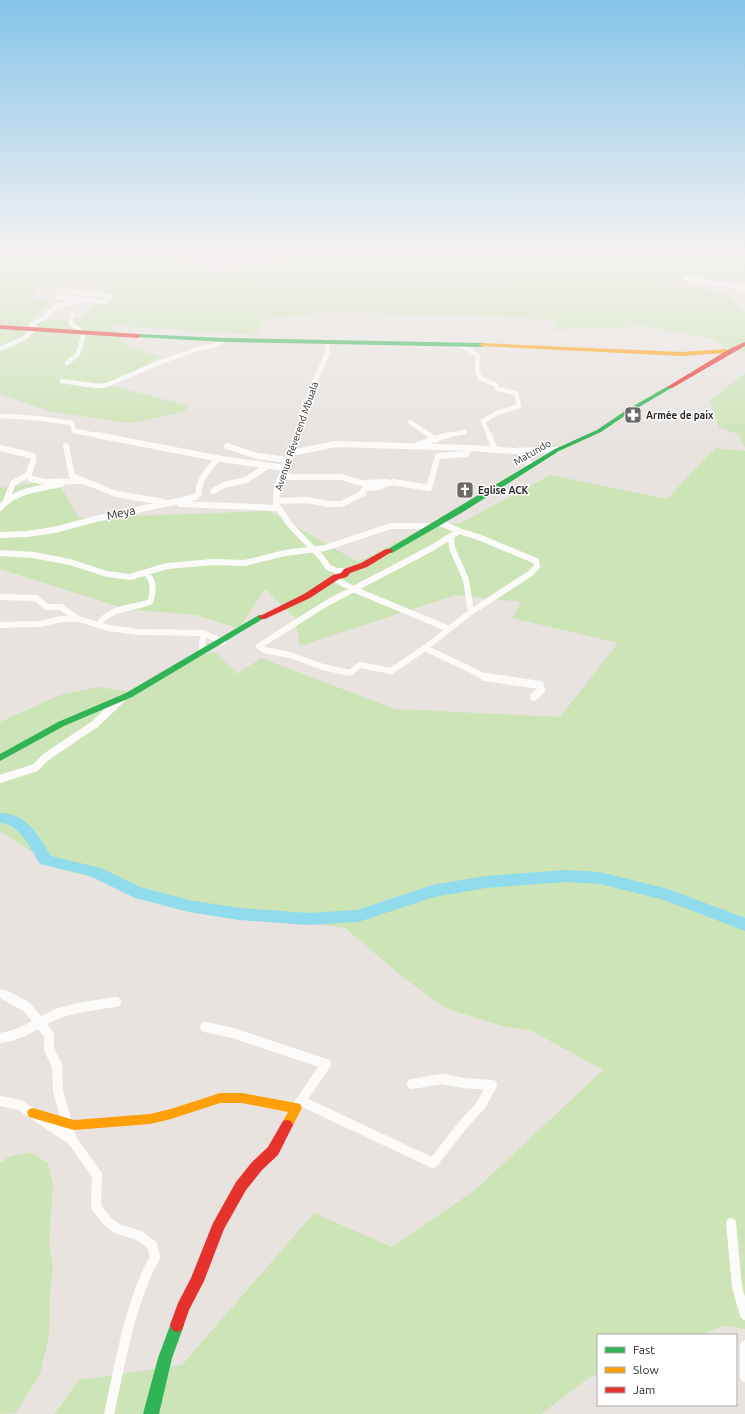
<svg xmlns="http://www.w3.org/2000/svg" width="745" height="1414" font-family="Ubuntu,sans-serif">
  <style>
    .green { fill: #cde4b7; fill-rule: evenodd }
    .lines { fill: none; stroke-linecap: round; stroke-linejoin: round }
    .river { fill: #90dcec; fill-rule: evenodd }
    .street-far3 { stroke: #fcfbfa; stroke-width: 4.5 }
    .street-far2 { stroke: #fcfbfa; stroke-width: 6 }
    .street-far1 { stroke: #fcfbfa; stroke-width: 8 }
    .street { stroke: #fcfbfa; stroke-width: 10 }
    .fast { fill: #30b455; fill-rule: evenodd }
    .slow { fill: #ff9f0a; fill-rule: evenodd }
    .jam { fill: #e5322d; fill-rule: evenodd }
    .labels { text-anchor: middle; stroke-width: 3; stroke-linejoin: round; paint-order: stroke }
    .far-poi-label { font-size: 10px; font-weight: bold; fill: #292929; stroke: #fff; text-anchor: start }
    .far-street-label { font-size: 10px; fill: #292929; stroke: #fff }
    .street-label { font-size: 12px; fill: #292929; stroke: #fff }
  </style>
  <rect width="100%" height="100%" fill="#e8e3df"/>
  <path class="green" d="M0,252H95L119,256L187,259L201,268L213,273L232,272L237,265H266L299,253L461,255L475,252H745V281L701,275L664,285L727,293L745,313V352L727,348L709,338L644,326L553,330L556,320L478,315L322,313L266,319L256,335L109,325L129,348L163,357L107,384L189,406L183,412L131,423L119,422L49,411L0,394ZM68,278L111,283L82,317L62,321L31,319L55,299H31L37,285H60Z
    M745,373V448L738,434L719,428L710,400Z
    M715,448L745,451V1329L724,1326L700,1335H598V1374L590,1377L541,1414H54L79,1380L182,1365L314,1213L392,1247L475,1190L603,1070L532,1031L502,1026L445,1008L404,978L345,928L205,908L57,868L0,831V722L60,695L98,687L138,693L204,654L216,653L237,674L261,658L395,709L560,717L618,643L512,618L521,602L456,595L300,646L295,618L265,589L239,629L196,615L126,609L0,569V488L57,480L79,518L269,511L358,562L427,527L461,523L550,475L667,499Z
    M30,1152L48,1163L53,1183L49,1245L53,1264L50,1294L49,1337L40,1374L16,1413L0,1414V1163L9,1157Z"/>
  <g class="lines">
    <path class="river" d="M0,813C27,813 38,835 51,856L101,868L140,887L189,900L239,908L308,913L357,910L432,885L486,876L566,870L600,872L668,889L745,918V931L664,900L600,884L566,882L486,888L434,897L358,922L308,925L239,920L189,912L135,898L90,876L40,864C31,849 19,823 0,823Z"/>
    <path class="street-far3" d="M125,254L131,252
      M195,256L197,252
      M278,259L296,252
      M685,278L745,288
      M58,297L105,302L111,296L72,292
      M31,328L32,324L44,318L56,306L77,302
      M454,344L468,349L478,356L477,370L480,378L496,385L497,389L516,393L519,406L497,413L483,421L489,436
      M0,349L24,338L35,328
      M67,363L78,354L84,333L71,324L72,315
      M62,381L97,386L107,385L158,363L201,348L213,346L224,340
      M0,416L36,418L72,423L74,431L102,436
      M410,422L431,436
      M297,436L304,419L310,392L328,352L326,341
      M443,436L465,432"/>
    <path class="street-far2" d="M97,435L221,459L285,468
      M298,435L277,487L276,504L290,525L321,557L328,567L337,571H347
      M429,435L436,440
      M489,435L495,450
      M419,444L448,435
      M66,446L72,476L116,494L164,502
      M227,446L257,456L288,460
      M0,448L33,456V462L28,475L31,479L45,482L81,481
      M520,450L521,458L529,463L530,466
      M291,453L336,444L470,448
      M282,477H341L361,483L387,482
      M213,491L224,485L246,480L268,466
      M6,501L13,483L29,474
      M276,501L307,500L328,504H341L364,493L363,491L366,488L378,487L393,482L429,488L438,456L466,454L470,448L514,451L557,450
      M180,504L278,508
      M0,508C15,490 39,489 61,484
      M438,522L459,531
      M459,531L481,538L536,561L537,566L531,573L471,612L425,648L391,671L360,665L350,673L323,667L290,655L264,650L259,646L327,603L432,548Z
      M0,535L27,534L54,530L96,519L196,497L199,493C197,481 211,467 218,458
      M451,536L452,548L466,580L471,612
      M0,553L33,555L70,562L107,574L130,577L167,566L213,562L245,563L285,553L325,548L391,526H431
      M335,579L353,589L449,629
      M0,597L36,598L47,607H61L76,618L108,628L139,632L203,633L202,650
      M99,624C109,608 134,608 150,602C154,592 154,581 146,573
      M0,625L40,624L61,619H77
      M203,633L223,642
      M425,648L488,678"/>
    <path class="street-far1" d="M485,677L540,685L541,690L534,697
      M0,779L35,768L46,757L95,724L121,699
      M0,993L7,996"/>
    <path class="street" d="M5,995L27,1007L49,1035V1049L57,1066L58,1091L72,1140L97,1175L96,1207L108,1222L118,1229L140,1236L152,1245L155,1257C129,1305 121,1361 109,1414
      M205,1027L233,1033L326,1064L298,1105
      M0,1038C22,1036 37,1022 57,1014C76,1007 96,1005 116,1002
      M0,1101L20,1105L72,1140
      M301,1101L433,1163L462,1126L481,1105L492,1085L464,1083L442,1079L412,1084
      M731,1223L737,1287L745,1315
      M745,1345V1377"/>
    <path class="fast" d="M138,334L224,338L482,343L485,345L482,347L224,342L136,337L135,336Z
      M668,386L673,387L629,413L601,432L559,451L463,512L392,553H386L385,551L555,449L597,430L625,411Z
      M259,615H262L266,617L132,697L64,726L0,761V754L58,722L126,693Z
      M177,1318L182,1320L184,1325L172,1358L159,1414H143L158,1358L172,1320Z"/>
    <path class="slow" d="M482,343L682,352L726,349L729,351L726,353L682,356L480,346L479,345Z
      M220,1093H242L296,1103L300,1104L302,1108L291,1129L287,1130L283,1129L281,1125L288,1112L242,1103H220L171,1119L150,1124L74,1130L29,1117L27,1113L29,1109L33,1108L74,1120L150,1114L171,1109Z"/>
    <path class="jam" d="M0,325L138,334L141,336L138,338L0,329Z
      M745,342V346L672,388L667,387L731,348Z
      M386,549H392L393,551L367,567L350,573L347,577L339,579L310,598L265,619H262L258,617L304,594L333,575L341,573L344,569L361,563Z
      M287,1120L291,1121L293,1125L278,1155L262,1170L246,1190L224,1229L204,1281L189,1310L182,1330L177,1332L172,1330L170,1325L178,1303L191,1278L213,1223L236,1182L252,1162L268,1147L283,1121Z"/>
  </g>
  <linearGradient id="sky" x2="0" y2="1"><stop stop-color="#85c4ea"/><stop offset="0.56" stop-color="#f5f2f1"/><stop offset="1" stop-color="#f5f2f1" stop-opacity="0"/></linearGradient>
  <rect width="745" height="450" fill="url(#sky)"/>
  <defs>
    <g id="pharmacy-square" transform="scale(0.9)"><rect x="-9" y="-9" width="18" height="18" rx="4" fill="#6c6a69" stroke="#fff"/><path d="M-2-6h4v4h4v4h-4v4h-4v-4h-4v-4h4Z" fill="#fff"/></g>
    <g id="church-square" transform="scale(0.9)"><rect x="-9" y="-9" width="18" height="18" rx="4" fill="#6c6a69" stroke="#fff"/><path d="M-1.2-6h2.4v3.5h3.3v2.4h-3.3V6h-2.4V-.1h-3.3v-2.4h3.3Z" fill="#fff"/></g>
  </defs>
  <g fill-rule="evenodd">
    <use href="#pharmacy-square" x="633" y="415"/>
    <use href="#church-square" x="465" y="490"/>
  </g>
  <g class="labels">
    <g class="far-poi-label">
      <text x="646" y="419">Armée de paix</text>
      <text x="478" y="494">Eglise ACK</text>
    </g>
    <g class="far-street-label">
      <text transform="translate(296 436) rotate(-71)" y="4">Avenue Réverend Mbuala</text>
      <text transform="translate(532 452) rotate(-30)" y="4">Matundo</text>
    </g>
    <g class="street-label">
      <text transform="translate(121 513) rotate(-12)" y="4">Meya</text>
    </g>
  </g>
  <rect x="597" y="1334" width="140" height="72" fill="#ffffff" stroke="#a9a9a9"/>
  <rect x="605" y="1347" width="20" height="6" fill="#30b455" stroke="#a9a9a9"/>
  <text x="633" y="1354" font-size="12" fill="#292929">Fast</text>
  <rect x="605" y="1367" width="20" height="6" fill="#ff9f0a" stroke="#a9a9a9"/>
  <text x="633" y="1374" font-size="12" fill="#292929">Slow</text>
  <rect x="605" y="1387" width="20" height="6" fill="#e5322d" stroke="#a9a9a9"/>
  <text x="633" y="1394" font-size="12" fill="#292929">Jam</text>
</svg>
